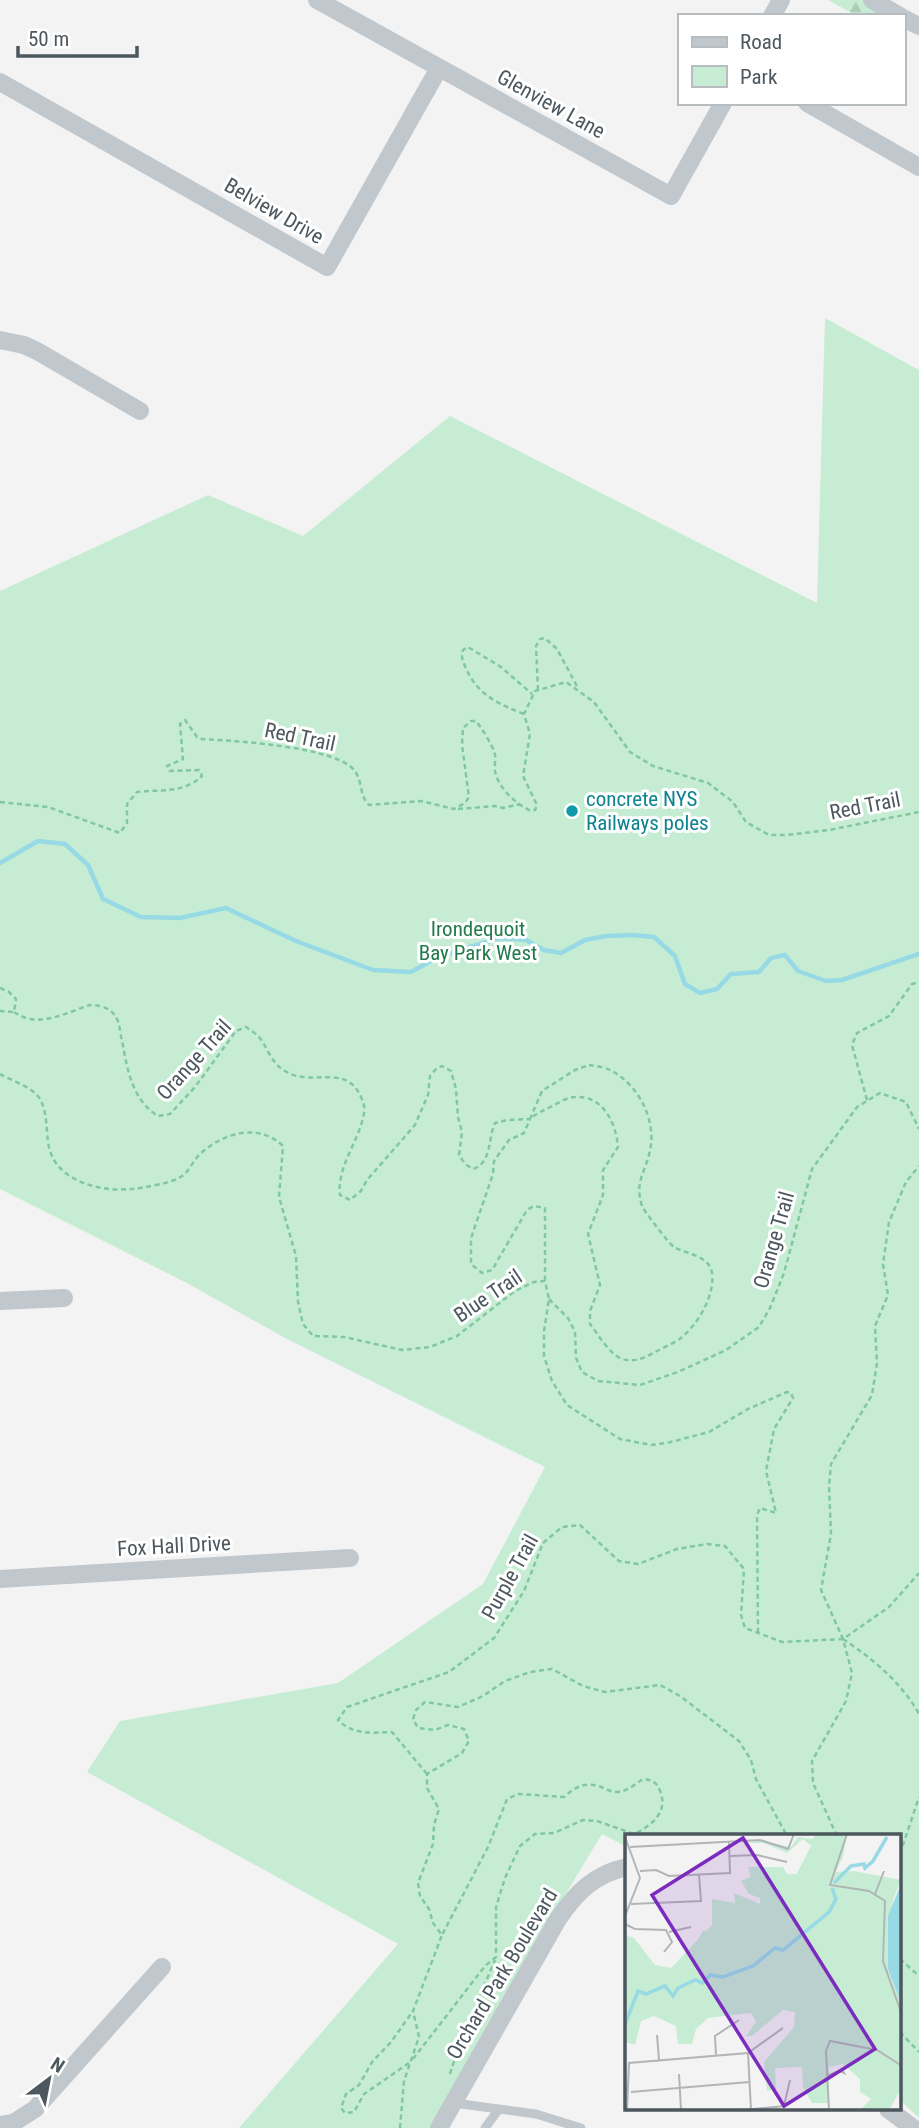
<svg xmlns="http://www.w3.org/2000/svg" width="919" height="2128" font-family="'Roboto Condensed',sans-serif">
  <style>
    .forest { fill: url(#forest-firs) }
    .park { fill: #c6edd3 }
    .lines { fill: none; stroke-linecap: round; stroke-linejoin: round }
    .stream { stroke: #97dae5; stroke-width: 4.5 }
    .path { stroke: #81c8a0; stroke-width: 2.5; stroke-dasharray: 5 3.5; stroke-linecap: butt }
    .lane { stroke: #c0c7cd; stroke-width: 9 }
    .street { stroke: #c0c7cd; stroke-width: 18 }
    .culture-dot { fill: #0f9aa8; stroke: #fff; stroke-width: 2.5 }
    .labels { text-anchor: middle; stroke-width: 6; stroke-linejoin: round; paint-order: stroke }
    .street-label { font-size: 21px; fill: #4c575e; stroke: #fff }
    .culture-label { font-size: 21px; fill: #0d838f; stroke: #fff; text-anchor: start }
    .park-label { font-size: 21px; fill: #217b48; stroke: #fff }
    .inset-river { fill: none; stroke: #97dae5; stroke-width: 3.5 }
    .inset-road { fill: none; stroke: #b1b5b7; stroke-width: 2 }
    .view { fill: #7b2cbf; fill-opacity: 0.15; stroke: #7b2cbf; stroke-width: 3.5 }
    .inset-edge { fill: none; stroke: #4c575e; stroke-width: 3.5 }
  </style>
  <defs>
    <pattern id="forest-firs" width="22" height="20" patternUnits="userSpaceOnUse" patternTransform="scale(1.75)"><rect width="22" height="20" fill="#c6edd3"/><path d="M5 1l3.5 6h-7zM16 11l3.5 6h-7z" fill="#accdb8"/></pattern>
  </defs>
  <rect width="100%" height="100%" fill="#f4f3f3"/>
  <path class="forest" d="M828,0H872L900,16H857Z"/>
  <path class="park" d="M825,318L919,370V2118L900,2100V1836H627V1847L602,1834L559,1905L431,2128H239L398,1944L87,1772L120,1721L338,1683L483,1584L545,1467L287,1339L185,1282L0,1189V591L208,495L303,536L450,416L817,603Z"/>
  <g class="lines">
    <path class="stream" d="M0,863L38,841L65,844L88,865L103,899L141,917L180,918L226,908L296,941L373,970L411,972L440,956L500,938L526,940L544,950L561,953L585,940L606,936L632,935L654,937L675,956L685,984L700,993L717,989L731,974L759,972L771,958L785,955L798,971L826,981L842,980L919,954"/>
    <path class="path" d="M538,690L536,646L540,639L545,638L557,649L578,688
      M524,714C498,704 476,694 465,666C462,659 461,656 463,650L468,647L501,667L532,694
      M0,802L48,807L120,833L127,823V804L137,792C161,789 183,794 202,776L199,770L170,771L167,766L183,759L180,724L185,720L197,737L202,739C236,741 326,746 351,767C364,778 358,795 369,805L421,801L454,809L465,803L469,797L462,745L463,728L471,721H476C481,727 494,747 495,755C496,760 494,766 495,771C498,788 516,804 531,811L535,810L537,805L523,776L530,734L524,714L535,691L566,682L594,702L630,752L653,766L708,783L733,802L746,822L769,835H787L829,830L919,812
      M458,809L495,806L503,808L520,804
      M0,988L9,992L16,999L14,1012L0,1011
      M14,1012C38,1029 65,1013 90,1005C100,1005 112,1008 117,1019C120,1025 120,1034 122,1040C127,1069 132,1100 158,1116L170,1114L195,1087L236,1031L246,1027C250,1030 255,1033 259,1037C268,1048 271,1063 285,1071C311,1088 346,1062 361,1097C365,1105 365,1110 363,1118C357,1144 337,1167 340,1195L350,1200L361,1191L367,1180L415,1125L428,1095L430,1076L436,1069L442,1066L451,1071L456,1089L458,1117L462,1132L459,1155L465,1164L473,1169C492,1163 488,1138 495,1123L507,1120L530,1119L524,1133L509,1140L494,1161L493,1174L471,1238V1264L482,1273L492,1270L527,1210L534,1206L545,1208V1281
      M589,1065C595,1066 604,1067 610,1070C637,1083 657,1119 650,1150C646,1172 634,1181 642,1206C644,1211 670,1245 674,1247C686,1254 709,1255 712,1273C715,1296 698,1324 681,1338C674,1343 665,1347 657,1351C646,1357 635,1363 622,1359C609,1354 598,1334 590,1324V1311L600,1285L588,1234L603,1195V1170L618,1147C616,1123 603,1095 575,1097C568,1097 560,1102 554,1105C545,1110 538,1112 530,1119L542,1091L575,1070Z
      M0,1074C12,1081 33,1087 40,1099C49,1116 45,1134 50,1151C60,1182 101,1192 131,1189C143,1188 173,1183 182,1176C189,1172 193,1161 199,1155C222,1133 258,1122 283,1146L279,1197L296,1256L298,1302L303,1324L313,1336L344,1337L402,1350L430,1347L457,1336L515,1291L534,1282L545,1281L549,1299L544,1331V1356L552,1381L567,1405L620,1439L651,1445L667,1443L709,1432L748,1409L787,1392L791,1393L793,1398L774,1429L766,1471L776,1513L760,1508L757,1515L758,1632
      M867,1100L852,1045L857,1033L889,1016L912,984L919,982
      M549,1299L568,1318L575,1332L576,1358L582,1372L598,1381L640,1385L678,1372L726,1350L759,1327L770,1308L784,1273L812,1169L857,1107L880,1093L906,1102L919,1129
      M843,1639C873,1659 901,1682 919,1714
      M427,1774L392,1732C371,1733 353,1735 338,1720L347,1707L449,1672L494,1638L524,1591L543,1543L562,1527L580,1525L619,1561L638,1564L677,1549L707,1544L725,1546L744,1569L741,1615L745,1628L782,1642L843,1639L889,1607L919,1573
      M837,1836L813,1783L812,1761L846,1701L852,1673L843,1639L821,1590L831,1534L829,1486L831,1464L872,1395L877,1363L875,1326L888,1295L883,1264L889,1222L906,1182L919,1166
      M900,1854L919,1797
      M900,1959L919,1976
      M900,2032L919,2052
      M413,2059L485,1966L496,1957V1907L505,1878L520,1846L535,1834L554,1833L583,1820L597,1821L634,1834C651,1826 669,1812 660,1791C657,1782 652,1780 643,1779C635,1784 627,1792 617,1792C611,1792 606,1789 601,1787C586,1781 575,1787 564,1797L518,1794L507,1799L488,1847L442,1935
      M409,2063L364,2094L354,2112L345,2113L341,2108L346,2094L359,2085L372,2062L391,2042L413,2011
      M450,2074L459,2045L495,1960
      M400,2128L404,2081L419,2037L413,2011L442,1935L433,1923L429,1909L420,1896L418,1883L433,1844L434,1825L439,1809L427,1788V1774L462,1753L469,1741L464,1729L448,1725L435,1730L418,1728L413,1719L416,1710L425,1702L458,1707L483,1696L505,1681L530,1672L552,1669L583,1686L605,1692L660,1685L680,1696L739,1741L751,1760L756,1779L787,1836"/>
    <path class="lane" d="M454,2103L536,2114L581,2128
      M485,2128L499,2109"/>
    <path class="street" d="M317,0L671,196L723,103
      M872,0L900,16
      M772,16L781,0
      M903,18L919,26
      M0,82L327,267L439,68
      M807,103L919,167
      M0,340L24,345L37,351L140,411
      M0,1301L64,1298
      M0,1579L350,1558
      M888,2109L913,2128
      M0,2125L13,2123L35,2109L162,1967
      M439,2128L558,1919C576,1893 594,1874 627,1867"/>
  </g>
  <circle class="culture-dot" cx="572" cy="811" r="7"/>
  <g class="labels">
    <g class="street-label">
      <text transform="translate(551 104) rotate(29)" y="7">Glenview Lane</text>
      <text transform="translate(274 211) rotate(30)" y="7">Belview Drive</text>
      <text transform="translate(300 737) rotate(12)" y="7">Red Trail</text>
      <text transform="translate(865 806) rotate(-11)" y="7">Red Trail</text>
      <text transform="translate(194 1060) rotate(-48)" y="7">Orange Trail</text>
      <text transform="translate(774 1240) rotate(-74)" y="7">Orange Trail</text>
      <text transform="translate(488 1296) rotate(-34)" y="7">Blue Trail</text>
      <text transform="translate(174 1546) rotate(-3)" y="7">Fox Hall Drive</text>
      <text transform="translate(510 1577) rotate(-61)" y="7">Purple Trail</text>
      <text transform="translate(502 1974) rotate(-59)" y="7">Orchard Park Boulevard</text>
    </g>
    <g class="culture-label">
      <text x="586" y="806">concrete NYS<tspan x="586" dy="24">Railways poles</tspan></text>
    </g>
    <g class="park-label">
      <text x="478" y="936">Irondequoit<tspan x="478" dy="24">Bay Park West</tspan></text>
    </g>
  </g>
  <g transform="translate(625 1834)">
    <rect width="276" height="276" fill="#f4f3f3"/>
    <path d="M192,0H222L218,23L205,49L276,181V255L264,276H235L246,265L235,258V245L218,230L204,233L203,269H187L178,253L177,233L150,234L151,255L142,257L139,228L169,193L170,178L158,176L127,202H121L131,188L126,179L83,184L71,195L67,210H53L51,192L29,182L16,187L10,211L0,208V101L9,104L30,131L46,134L87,91V65L110,69L109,59L135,70V64L124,60L116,47L126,43L123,33H158L165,45L170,43L186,12L178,5L162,19L139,9H120L135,6L166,13L173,3L187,5Z" fill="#c6edd3"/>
    <path d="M229,37L276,46L268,66L263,135L276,169V230L251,215L200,206L202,261L182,260L186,229L145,232V224L165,207L173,188L171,173L53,186L28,180L8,187L0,199V128L19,127L20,135L46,134L60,125L78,97L90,96L97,75L145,70L128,42Z" fill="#c6edd3"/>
    <path d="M276,50V169L263,135V82Z" fill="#97dae5"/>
    <path class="inset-river" d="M209,49L226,32L239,30L240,34L248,27L262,3M0,190L13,157L21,160L40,152L48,162L53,154L70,146L78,149L85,141L98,143L128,132L150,114L158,116L204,78L211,65L207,54"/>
    <path class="inset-road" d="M222,0L205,51L244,57L260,67L258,127L277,181M0,3L15,44L0,82M5,13L135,6L163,15L169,0M105,22L132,21L162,28M15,37L31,36L44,42L105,39L104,8M250,60L259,37M6,70L76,67L74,41M0,90L10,95L41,96L47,108L39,118M44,98L66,93M32,201L34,226M123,219L126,276M91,221L90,202L114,186M54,240L56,276M202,242L211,238L215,237L217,236L219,239L215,237M6,258L124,248M2,276L4,229L123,219L158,194M118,276L159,272L165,246M204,276L201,217L205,207L252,216L277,232"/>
    <path class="view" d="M118,4L250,215L159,272L27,61Z"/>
    <rect width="276" height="276" class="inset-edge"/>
  </g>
  <rect x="678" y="14" width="228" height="91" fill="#ffffff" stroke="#b7bcbf" stroke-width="2"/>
  <rect x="692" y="37" width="35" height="10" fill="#c0c7cd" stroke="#b7bcbf" stroke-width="2"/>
  <text x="740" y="49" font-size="21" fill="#4c575e">Road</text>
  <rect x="692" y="66" width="35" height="21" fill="#c6edd3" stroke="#b7bcbf" stroke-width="2"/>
  <text x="740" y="84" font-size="21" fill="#4c575e">Park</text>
  <g transform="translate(49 2079) rotate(32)" stroke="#ffffff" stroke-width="5" paint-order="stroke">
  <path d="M0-5L12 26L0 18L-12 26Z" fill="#4c575e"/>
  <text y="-10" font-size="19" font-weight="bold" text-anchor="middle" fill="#4c575e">N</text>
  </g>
  <path d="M18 46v10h119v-10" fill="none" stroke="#4c575e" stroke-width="3.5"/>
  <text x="28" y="46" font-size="21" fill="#4c575e" stroke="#ffffff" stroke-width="5" paint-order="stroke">50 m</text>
</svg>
